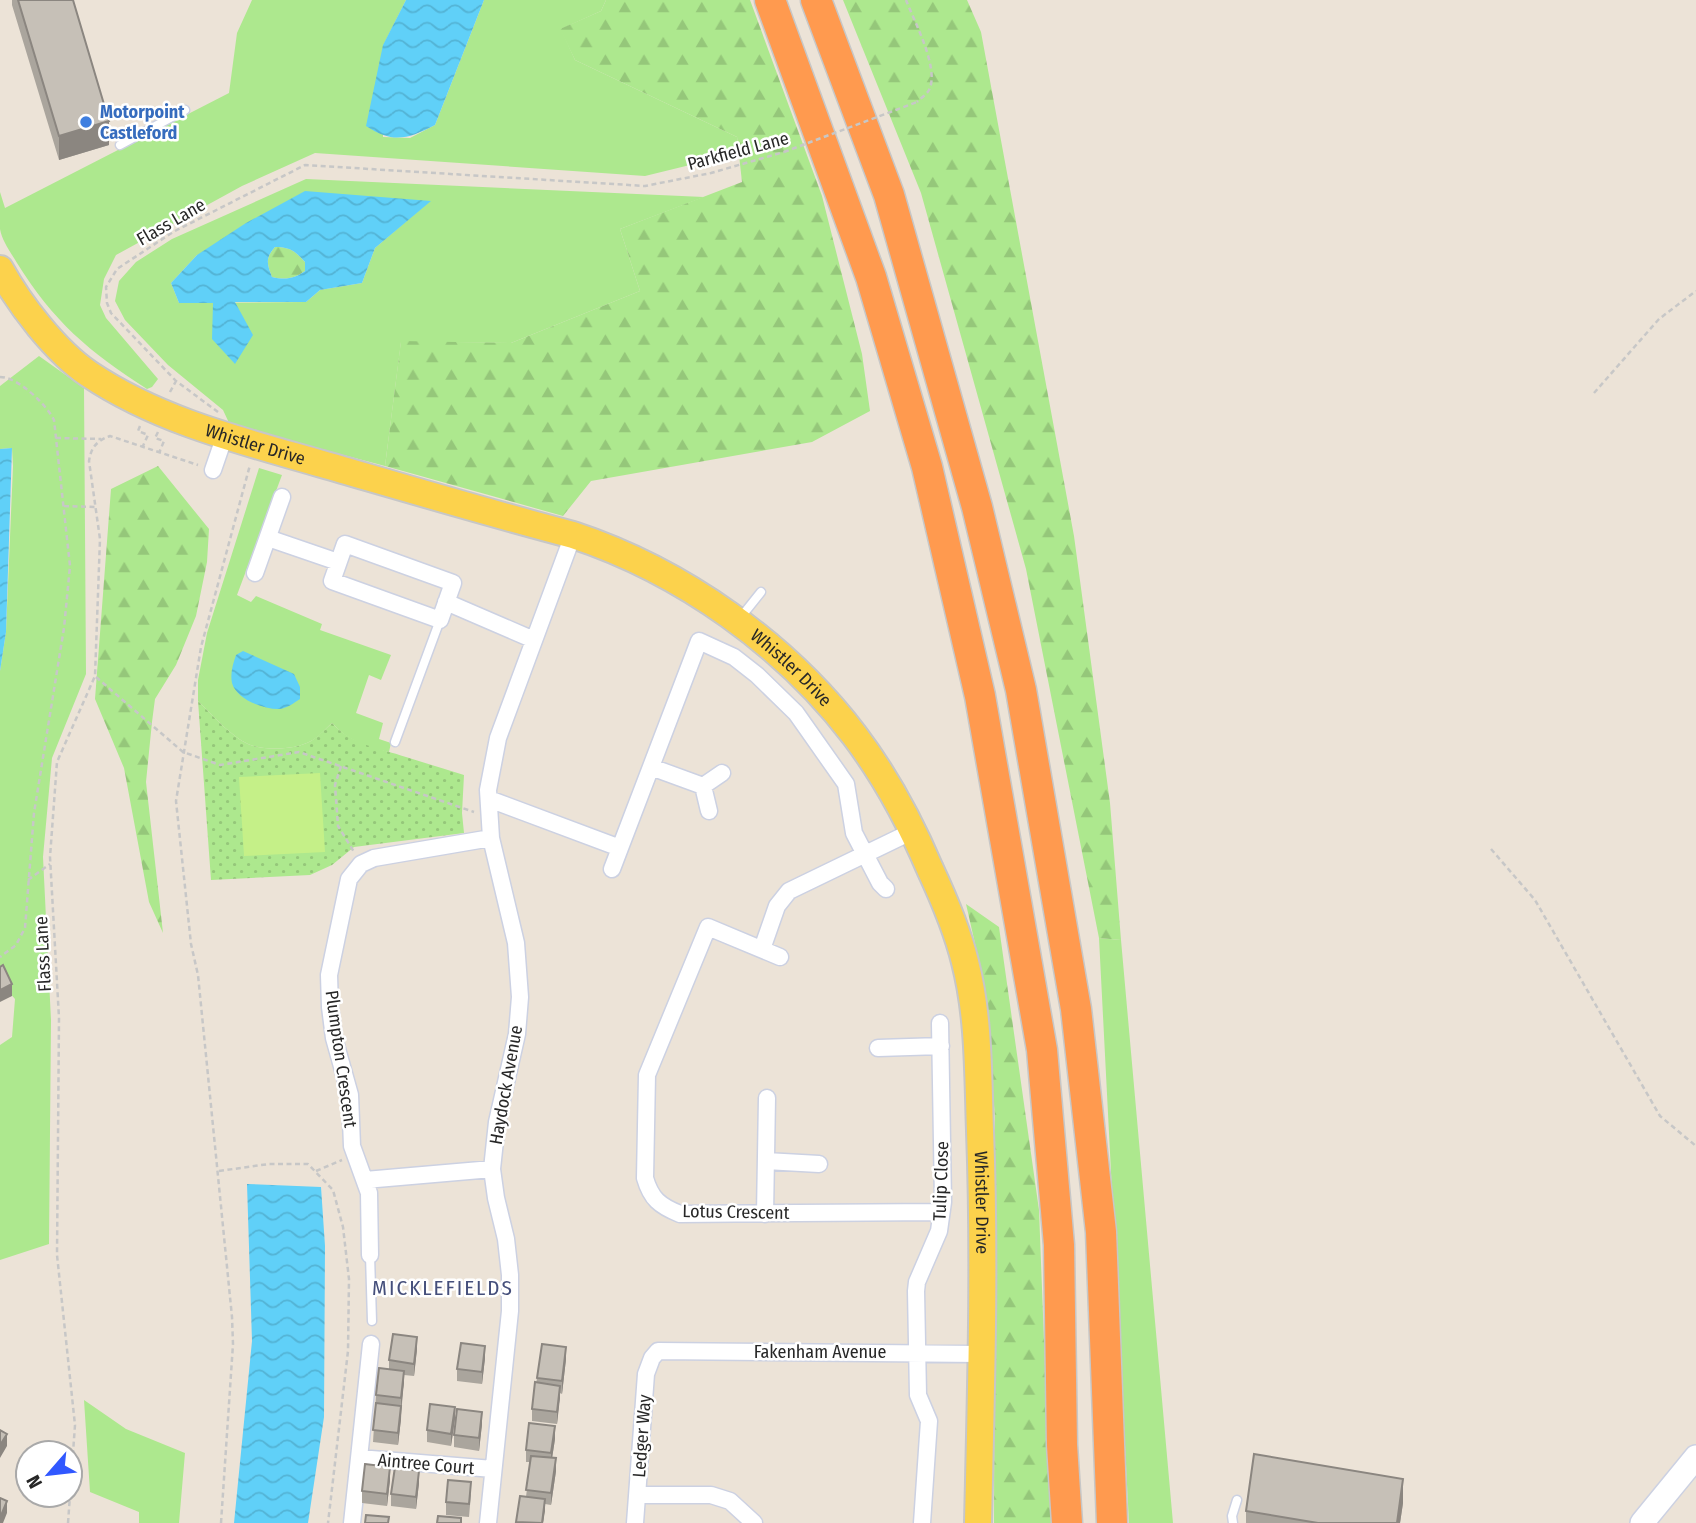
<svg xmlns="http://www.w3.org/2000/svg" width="1696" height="1523" font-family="'Fira Sans Condensed',sans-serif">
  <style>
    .grass { fill: #ade88e; fill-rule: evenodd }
    .forest { fill: url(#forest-firs) }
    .park { fill: url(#park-dots) }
    .pitch { fill: #c5f088 }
    .water { fill: url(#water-waves); fill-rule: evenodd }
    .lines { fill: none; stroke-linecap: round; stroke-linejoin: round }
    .service-casing { stroke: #ccd1e2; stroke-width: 11 }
    .minor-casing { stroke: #ccd1e2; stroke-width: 19 }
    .secondary-casing { stroke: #ccd1e2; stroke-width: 26 }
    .primary-casing { stroke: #c7c7c7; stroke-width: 30 }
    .motorway-casing { stroke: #c7c7c7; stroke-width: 33 }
    .path { stroke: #c7c7c7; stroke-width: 2.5; stroke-dasharray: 5 3.5; stroke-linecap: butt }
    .service { stroke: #fff; stroke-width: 8 }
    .minor { stroke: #fff; stroke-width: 16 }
    .secondary { stroke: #fff; stroke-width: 23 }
    .primary { stroke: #fcd24c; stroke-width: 26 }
    .motorway { stroke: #ff9a4f; stroke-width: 30 }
    .path-bridge { stroke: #c7c7c7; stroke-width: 2.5; stroke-dasharray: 5 3.5; stroke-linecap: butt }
    .wall { fill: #aaa59d }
    .shaded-wall { fill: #8b8680 }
    .building { fill: #c6c0b7; stroke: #8b8680; stroke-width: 2 }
    .shop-dot { fill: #3f7fe0; stroke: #fff; stroke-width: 2.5 }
    .labels { text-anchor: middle; stroke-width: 5; stroke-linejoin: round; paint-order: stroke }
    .shop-label { font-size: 18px; font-weight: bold; fill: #366cbe; stroke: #fff; text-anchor: start }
    .street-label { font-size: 18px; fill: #272727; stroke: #fff }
    .quarter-label { font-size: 21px; letter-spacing: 2px; fill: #454f7b; stroke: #fff }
  </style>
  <defs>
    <pattern id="forest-firs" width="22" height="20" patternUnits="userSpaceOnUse" patternTransform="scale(1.75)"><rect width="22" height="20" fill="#ade88e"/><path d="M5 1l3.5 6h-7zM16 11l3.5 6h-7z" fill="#95c77a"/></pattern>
    <pattern id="park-dots" width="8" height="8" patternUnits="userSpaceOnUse" patternTransform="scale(1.75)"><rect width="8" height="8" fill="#ade88e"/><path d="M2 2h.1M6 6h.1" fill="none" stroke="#95c77a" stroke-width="1.8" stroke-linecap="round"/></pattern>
    <pattern id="water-waves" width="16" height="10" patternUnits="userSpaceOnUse" patternTransform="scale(1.75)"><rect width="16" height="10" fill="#60d0f8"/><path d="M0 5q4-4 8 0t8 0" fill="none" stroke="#53b3d5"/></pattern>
  </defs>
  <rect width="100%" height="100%" fill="#ece3d7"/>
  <path class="grass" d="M252,0H406L383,46V137L410,138L435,125L484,0H606L601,11L561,29L575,60L737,137L739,153L645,176L315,153L242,186L116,255L104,279L100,305L106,318L158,379L152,387L147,389C89,352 53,321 17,263C11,253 2,241 0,229C0,217 0,204 0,192L5,208L229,93L237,33Z
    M306,179L704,197L620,229L640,291L511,343L401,342L385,466L230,425L223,410L168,365L125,320L115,301L119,281L136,262L172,239ZM430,201L375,248L362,283L320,290L306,302L179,303L171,283L197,255Z
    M39,356L84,388L86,674L52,758L43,857L51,1020L49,1244L0,1260V1045L12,1037L15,999L0,982V671L6,632L13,466L12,448L0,449V386Z
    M259,468L282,475L237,595L251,602L256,596L322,624L320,630L391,655L381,680L369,675L356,713L383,723L379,739L391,743L389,752C368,748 347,740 332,723C325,729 319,737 311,741C295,750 265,751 248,744C231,736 211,714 198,701V680L207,633Z
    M1099,938L1121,940L1173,1523H1129Z
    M84,1400L126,1429L185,1453L179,1523H139V1512L90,1492Z"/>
  <path class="forest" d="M606,0H750L822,196L862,354L870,411L812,442L591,481L563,516L385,466L401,341L511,343L640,291L620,229L742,182L737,137L575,60L560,29L601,11Z
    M843,0H967L981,32L1074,536L1110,803L1121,940L1099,938L1026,569L921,193Z
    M275,247C290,247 295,251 305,262V271C294,279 285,280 272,277C267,264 265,258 275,247Z
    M158,466L209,529L207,562L196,616L176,665L155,699L152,722L146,782L163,933L149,902L124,768L95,699L111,489Z
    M966,904L999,927L1039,1210L1051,1523H994L995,1117L984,983Z"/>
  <path class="park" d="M198,701C211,714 231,736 248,744C265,751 295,750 311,741C319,736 325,729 332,723C352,745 379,748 406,757C425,763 445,769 464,775L462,813L464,833L354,847L332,865L310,875L211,880Z"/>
  <path class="pitch" d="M320,773L325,852L244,856L239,777Z"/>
  <path class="water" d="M406,0H484L435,125C408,139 393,144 366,126L383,45Z
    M305,191L431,201L375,248L362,283L320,290L306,302H235L253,335L235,364L212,339L213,303H179L171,283L197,255L246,223ZM275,247C290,247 295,251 305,262V271C294,279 285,280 272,277C267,264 265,258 275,247Z
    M12,448L6,632L0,671V449Z
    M243,651L294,674L300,687V699C294,703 287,708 280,709C264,710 236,699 232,683C230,673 233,664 236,655Z
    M247,1184L321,1187L325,1246L324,1417L308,1523H234L252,1341Z"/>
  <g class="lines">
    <g class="service-casing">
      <path id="service" d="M120,145L185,110
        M741,617L761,592
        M395,742L440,620
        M370,1255L372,1321
        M1233,1523L1232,1516L1237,1500"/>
    </g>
    <g class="minor-casing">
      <path id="minor" d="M213,470L225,435
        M268,538L338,562
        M345,544L453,583L440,620L332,581Z
        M255,573L282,497
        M446,602L534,640
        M651,767L703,786
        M489,799L620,848
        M709,811L703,786L722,773
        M612,869L699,641L734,657L757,675L796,713L808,730L846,784L854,833L880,883L886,889
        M762,949L777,906L789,891L913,831
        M780,957L708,927L647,1075L645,1178C651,1199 660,1206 680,1214L940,1212
        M878,1048L941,1046
        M766,1161L819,1164
        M365,1180L492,1169
        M765,1214L767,1098
        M370,1255L369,1193L352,1146L350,1095L334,1038L330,1007L329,975L349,879L361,864L374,858L491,838
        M371,1344L359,1458L493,1469
        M639,1495H711L730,1501L754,1523
        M352,1523L359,1458
        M488,1523L510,1311V1275L506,1239L496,1198L492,1169L497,1122L517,1034L520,997L516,943L491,838L488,790L498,738L573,535
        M635,1523L646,1374L652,1358L658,1351L981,1354
        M922,1523L929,1421L918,1395L916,1291L917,1282L939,1231L943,1202L940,1023"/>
    </g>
    <g class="secondary-casing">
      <path id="secondary" d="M1642,1523L1696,1457"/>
    </g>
    <g class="primary-casing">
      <g id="primary">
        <path id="s1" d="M0,269C20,305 55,351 89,374C159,421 242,441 322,464C405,488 489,513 573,535C682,571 786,645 855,736C886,777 910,822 930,869C944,899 957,929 965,962C979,1016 978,1075 980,1131C985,1261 981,1392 978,1523"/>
      </g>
    </g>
    <g class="motorway-casing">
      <path id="motorway" d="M770,0L871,277L927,467L980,696L1042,1050L1059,1245L1062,1445L1067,1523
        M816,0L889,195L977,507L1021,690L1076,1009L1101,1232L1112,1523"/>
    </g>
    <path class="path" d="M906,0C914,21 940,69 929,90C927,94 921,98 917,102
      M0,377C18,377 46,404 54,420L70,566L64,628L34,813L25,928L16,945L0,957
      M170,392L176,381
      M1594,393L1659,319L1696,291
      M218,412L176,381L111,313L107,303L106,287L117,269L173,232L305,165L645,186L711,173L784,152
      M140,426L138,431L148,435L143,446
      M158,432L155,438L164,441L159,453
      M56,438L101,439
      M64,506L95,507
      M96,677L183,752L220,765L299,752L474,812
      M341,766L335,785L338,826L354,852
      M1491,849L1535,900L1660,1116L1696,1146
      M28,880L50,864
      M219,1171L269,1164H308L333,1190L343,1227L349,1279L348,1351L328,1523
      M316,1171L342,1160
      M68,1523L75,1425L57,1255L59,1018L50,857L57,762L95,676L100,539L89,461C91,448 96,441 110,436L198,465
      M221,1523L233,1344L232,1317L198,975L191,944L176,801L201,647L250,465"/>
    <use href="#service" class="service"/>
    <use href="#minor" class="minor"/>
    <use href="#secondary" class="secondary"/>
    <use href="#primary" class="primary"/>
    <use href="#motorway" class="motorway"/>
    <path class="path-bridge" d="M784,152L917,102"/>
  </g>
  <path class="wall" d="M12,0H73L109,145L59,160L12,5Z
    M417,1349L414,1376L404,1375L401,1419L398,1445L373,1442L376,1395L389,1369V1360Z
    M485,1358L482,1384L457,1381V1369Z
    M566,1359L562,1394L560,1393L557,1424L532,1421V1409L537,1378Z
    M455,1419L451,1446L427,1442V1430Z
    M482,1424L479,1451L454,1447V1435Z
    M555,1439L552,1458L556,1471L551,1505L545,1504L543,1523H516L520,1496L526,1497L530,1462H526V1450Z
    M390,1480L387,1506L362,1503V1491Z
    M419,1483L416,1509L391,1506V1494Z
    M471,1494L469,1517L446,1515V1502Z
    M1403,1503L1400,1523H1246V1511Z"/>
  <path class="shaded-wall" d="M109,121V145L59,160V136Z
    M12,984V996L0,1002V990Z
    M417,1337V1349L414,1376V1364Z
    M485,1346V1358L482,1384V1372Z
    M566,1347V1359L562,1394V1381Z
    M404,1371V1383L401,1410V1398Z
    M560,1386V1398L557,1424V1412Z
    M401,1406V1419L398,1445V1433Z
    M455,1407V1419L451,1446V1434Z
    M482,1412V1424L479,1451V1438Z
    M555,1426V1439L551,1465V1453Z
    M7,1434V1446L0,1458V1445Z
    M556,1458V1471L551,1505V1493Z
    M390,1467V1480L387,1506V1494Z
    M419,1471V1483L416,1509V1497Z
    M1403,1479V1503L1400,1523H1397Z
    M545,1499V1511L543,1523H542Z
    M7,1501V1513L3,1523H0V1518Z"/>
  <path class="building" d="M18,0H73L109,121L59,136Z
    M3,965L12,984L0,990V967Z
    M393,1334L417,1337L414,1364L389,1360Z
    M461,1343L485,1346L482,1372L457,1369Z
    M542,1344L566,1347L562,1381L537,1378Z
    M379,1368L404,1371L401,1398L376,1395Z
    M535,1382L560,1386L557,1412L532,1409Z
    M376,1403L401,1406L398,1433L373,1430Z
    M430,1404L455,1407L451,1434L427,1430Z
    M457,1409L482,1412L479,1438L454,1435Z
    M529,1423L555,1426L551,1453L526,1450Z
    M0,1430L7,1434L0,1445Z
    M1254,1454L1403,1479L1397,1523H1318L1246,1511Z
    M531,1456L556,1458L551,1493L526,1490Z
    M365,1464L390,1467L387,1494L362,1491Z
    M395,1467L419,1471L416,1497L391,1494Z
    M448,1480L471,1482L469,1504L446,1502Z
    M520,1496L545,1499L542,1523L516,1522Z
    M0,1498L7,1501L0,1518Z
    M366,1515L389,1517L388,1523H365Z
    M438,1516L461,1518V1523H437Z"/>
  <circle class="shop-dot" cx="86" cy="122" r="7"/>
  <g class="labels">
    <g class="shop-label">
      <text x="100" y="118">Motorpoint<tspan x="100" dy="21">Castleford</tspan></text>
    </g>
    <g class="street-label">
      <text transform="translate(738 151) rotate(-15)" y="6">Parkfield Lane</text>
      <text transform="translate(171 222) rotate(-30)" y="6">Flass Lane</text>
      <text dy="6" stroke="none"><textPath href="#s1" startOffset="320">Whistler Drive</textPath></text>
      <text dy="6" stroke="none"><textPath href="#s1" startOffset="908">Whistler Drive</textPath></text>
      <text transform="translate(43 954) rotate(-93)" y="6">Flass Lane</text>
      <text transform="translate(341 1059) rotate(82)" y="6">Plumpton Crescent</text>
      <text transform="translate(506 1085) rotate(-80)" y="6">Haydock Avenue</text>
      <text transform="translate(941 1181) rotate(-88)" y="6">Tulip Close</text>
      <text dy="6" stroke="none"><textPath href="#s1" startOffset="1496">Whistler Drive</textPath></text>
      <text transform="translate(736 1212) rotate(1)" y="6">Lotus Crescent</text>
      <text x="820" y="1358">Fakenham Avenue</text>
      <text transform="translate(642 1436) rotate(-86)" y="6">Ledger Way</text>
      <text transform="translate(426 1464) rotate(5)" y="6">Aintree Court</text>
    </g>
    <g class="quarter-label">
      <text x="443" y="1295">MICKLEFIELDS</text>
    </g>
  </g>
  <g transform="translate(49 1474) rotate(242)"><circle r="33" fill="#ffffff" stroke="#a9a9a9" stroke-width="2"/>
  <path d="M0-5L12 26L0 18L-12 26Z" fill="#3158ff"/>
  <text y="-10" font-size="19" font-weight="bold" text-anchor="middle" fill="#272727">N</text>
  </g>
</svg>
